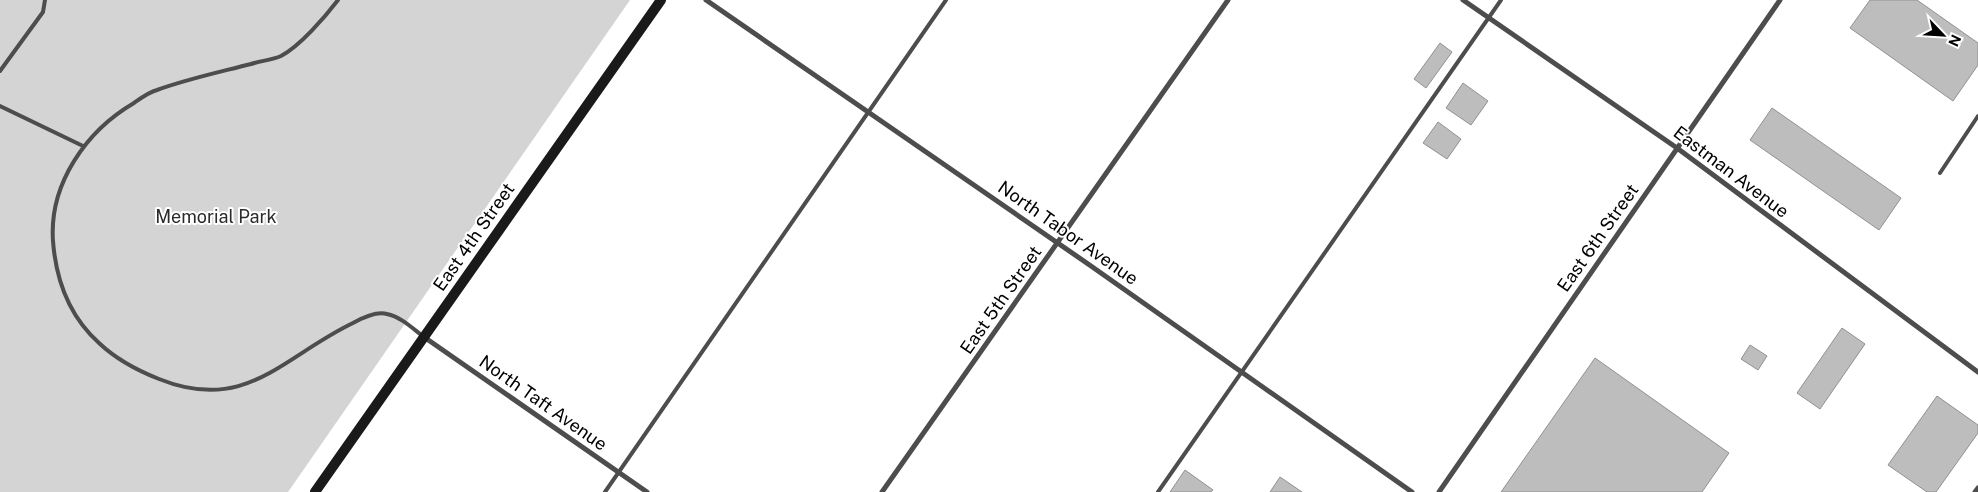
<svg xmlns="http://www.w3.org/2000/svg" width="1978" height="492" font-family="'Public Sans',sans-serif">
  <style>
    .green { fill: #d4d4d4 }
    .building { fill: #bdbdbd; stroke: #919191 }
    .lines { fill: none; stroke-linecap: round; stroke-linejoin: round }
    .lane { stroke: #4d4d4d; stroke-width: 4 }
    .street { stroke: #4d4d4d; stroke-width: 5 }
    .secondary { stroke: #1a1a1a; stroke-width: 10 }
    .labels { text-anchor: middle; stroke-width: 4; stroke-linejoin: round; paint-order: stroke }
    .street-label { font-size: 18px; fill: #000; stroke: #fff }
    .park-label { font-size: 18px; fill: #2b2b2b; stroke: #fff }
  </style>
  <rect width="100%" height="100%" fill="#fff"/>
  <path class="green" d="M0,0H630L288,492H0Z"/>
  <path class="building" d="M1870,0H1917L1978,43V65L1953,101L1850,28Z
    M1440,43L1452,52L1426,88L1414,79Z
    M1463,83L1488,101L1471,125L1446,108Z
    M1772,108L1901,198L1879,230L1750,140Z
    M1438,122L1461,139L1447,159L1423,143Z
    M1842,328L1865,344L1820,409L1797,393Z
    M1750,345L1767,356L1758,370L1741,359Z
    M1595,358L1729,453L1702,492H1501Z
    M1937,396L1978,425V433L1936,492H1927L1888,465Z
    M1185,470L1213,490L1211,492H1170Z
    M1280,477L1302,492H1270Z"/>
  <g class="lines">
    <path class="lane" d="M338,0C325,17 300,46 281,56C272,60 260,61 251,64C220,72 187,79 157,90C149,92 141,98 134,103C86,131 49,184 53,241C56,281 69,316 99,343C117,360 136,370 159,379C246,414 282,357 353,323C362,318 377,311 387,314C401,317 412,328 424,337
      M0,71L43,12L45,0
      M0,106L83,146
      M1940,173L1978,116
      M605,492L946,0
      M1158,492L1501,0"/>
    <path class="street" d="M706,0L1091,266L1412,492
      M1463,0L1677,148L1978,372
      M424,337L647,492
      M882,492L1228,0
      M1439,492L1780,0
      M1975,492L1978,488"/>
    <path class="secondary" d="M315,492L661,0"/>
  </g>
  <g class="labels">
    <g class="street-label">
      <text transform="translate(1731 172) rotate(37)" y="6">Eastman Avenue</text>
      <text transform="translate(1068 233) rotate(35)" y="6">North Tabor Avenue</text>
      <text transform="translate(474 237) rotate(-55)" y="6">East 4th Street</text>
      <text transform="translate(1598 238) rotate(-55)" y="6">East 6th Street</text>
      <text transform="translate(1001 300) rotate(-55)" y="6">East 5th Street</text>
      <text transform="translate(543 403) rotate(35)" y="6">North Taft Avenue</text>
    </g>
    <g class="park-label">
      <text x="216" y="223">Memorial Park</text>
    </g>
  </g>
  <g transform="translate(1943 35) rotate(115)" stroke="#ffffff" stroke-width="4" paint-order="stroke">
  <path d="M0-4L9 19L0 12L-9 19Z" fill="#000000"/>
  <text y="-8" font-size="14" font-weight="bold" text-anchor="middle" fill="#000000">N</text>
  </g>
</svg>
